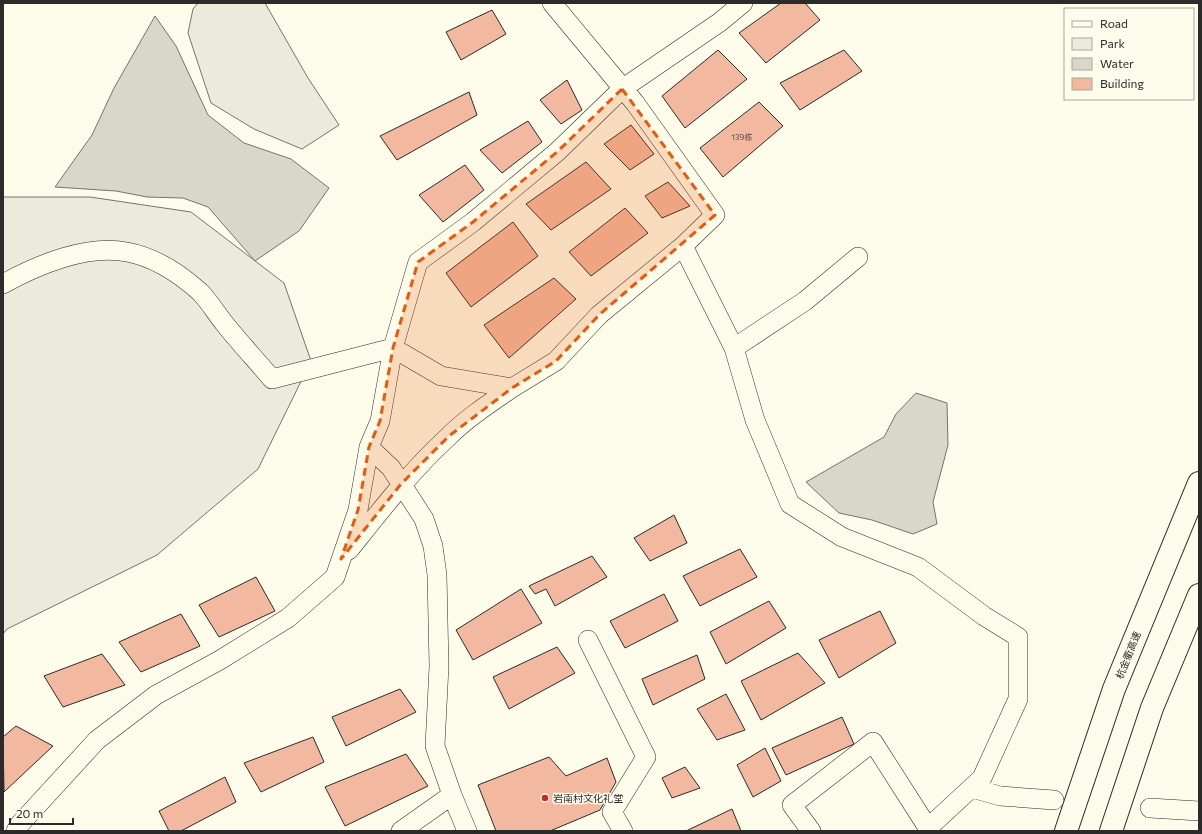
<svg xmlns="http://www.w3.org/2000/svg" width="1202" height="834" font-family="Commissioner,'Noto Sans SC',sans-serif">
  <style>
    .green { fill: #ecebdb; stroke: #74746e }
    .water { fill: #d8d7c9; stroke: #74746e }
    .building { fill: #f2b8a0; stroke: #2b2b2b }
    .lines { fill: none; stroke-linecap: round; stroke-linejoin: round }
    .minor-casing { stroke: #2b2b2b; stroke-width: 20 }
    .motorway-casing { stroke: #2b2b2b; stroke-width: 24 }
    .minor { stroke: #fdfbea; stroke-width: 19 }
    .motorway { stroke: #fdfbea; stroke-width: 22 }
    .marked { fill: #e8590c; fill-opacity: 0.2; stroke: #e8590c; stroke-width: 3; stroke-dasharray: 8 5; stroke-linejoin: round }
    .poi-dot { fill: #c62828; stroke: #fdfbea; stroke-width: 1.5 }
    .labels { text-anchor: middle; stroke-width: 3; stroke-linejoin: round; paint-order: stroke }
    .number-label { font-size: 8px; fill: #5d4e48 }
    .street-label { font-size: 10px; fill: #2b2b2b; stroke: #fdfbea }
    .poi-label { font-size: 10px; fill: #2b2b2b; stroke: #fdfbea; text-anchor: start }
  </style>
  <rect width="100%" height="100%" fill="#fdfbea"/>
  <path class="green" d="M198,3H265L308,78L339,125L302,149L254,129L211,103L188,33L193,9Z
    M3,197H90L191,212L284,283L311,361L258,469L157,555L7,629L3,634Z"/>
  <path class="water" d="M155,16L176,46L208,115L244,143L291,159L329,188L299,231L255,261L208,207L183,198L147,197L116,191L55,187L92,135L114,88Z
    M916,393L947,403L948,445L933,502L937,524L913,534L872,520L839,513L806,482L884,437L896,414Z"/>
  <path class="building" d="M781,3H805L820,20L766,63L739,33Z
    M492,10L506,34L461,60L446,32Z
    M718,50L747,79L685,128L662,96Z
    M844,50L862,71L800,110L780,83Z
    M567,80L582,110L561,124L540,100Z
    M469,92L477,115L397,160L380,136Z
    M759,102L783,126L723,177L700,148Z
    M528,121L542,142L502,173L480,150Z
    M631,125L654,154L630,170L604,144Z
    M586,162L611,189L551,230L526,204Z
    M465,165L484,190L443,222L419,195Z
    M668,182L690,206L662,218L645,196Z
    M625,208L648,233L591,276L569,252Z
    M513,222L538,256L471,307L446,273Z
    M554,278L576,299L509,358L484,325Z
    M674,515L687,543L650,561L634,538Z
    M740,549L757,577L700,606L683,576Z
    M592,556L607,577L555,606L546,589L535,594L529,586Z
    M256,577L275,611L219,637L199,605Z
    M521,589L542,623L473,660L456,630Z
    M664,594L678,621L625,648L610,621Z
    M769,601L786,628L726,664L710,632Z
    M880,611L896,643L839,678L819,640Z
    M181,614L200,646L141,672L119,642Z
    M557,647L575,673L509,709L493,677Z
    M798,653L825,683L761,720L741,681Z
    M102,654L125,685L63,707L44,676Z
    M697,655L705,679L653,705L642,679Z
    M400,689L416,712L346,746L332,717Z
    M726,694L745,730L717,740L697,709Z
    M842,717L854,744L786,775L772,748Z
    M16,726L53,746L4,792L3,737Z
    M313,737L324,762L261,792L244,763Z
    M765,748L781,781L753,797L737,765Z
    M406,754L428,786L345,826L325,787Z
    M549,757L566,776L607,758L616,782L600,810L550,831H496L478,785Z
    M685,767L700,788L672,798L662,778Z
    M225,777L236,802L181,831H169L159,811Z
    M732,809L741,831H686Z"/>
  <g class="lines">
    <g class="minor-casing">
      <path id="minor" d="M552,3L635,103L715,215L683,246L734,348
        M858,257L805,301L734,348L755,420L790,504L842,537L918,567L984,616L1018,637V699L982,778L928,828
        M3,284C37,265 87,244 127,252C154,257 180,274 200,292C209,301 216,313 224,323C239,342 256,360 272,379L393,348L441,376L512,388L556,361L599,315L683,246
        M369,447L380,421L393,348L418,262L473,222L557,152L622,89L720,22L743,3
        M349,550C381,510 411,471 448,437C467,418 490,403 512,388
        M588,640L646,757L612,812L623,831
        M972,788L1000,796L1054,800
        M1150,808L1199,811
        M16,831L20,824L97,740L156,695L220,660L288,618L335,577L358,510L369,447L391,468L424,519L433,546L437,575L439,666L435,746L452,795
        M401,831L452,795L467,831
        M811,831L792,805L873,742L928,828L927,831"/>
    </g>
    <g class="motorway-casing">
      <path id="motorway" d="M1066,831L1114,689L1199,483
        M1111,831L1152,708L1199,595"/>
    </g>
    <use href="#minor" class="minor"/>
    <use href="#motorway" class="motorway"/>
  </g>
  <path class="marked" d="M622,89L715,215L599,315L556,361L512,388L449,436L401,484L341,559L358,510L369,447L380,421L393,348L418,262L473,222L557,152Z"/>
  <circle class="poi-dot" cx="545" cy="798" r="4"/>
  <g class="labels">
    <g class="number-label">
      <text x="742" y="140">139栋</text>
    </g>
    <g class="street-label">
      <text transform="translate(1128 655) rotate(-68)" y="4">杭金衢高速</text>
    </g>
    <g class="poi-label">
      <text x="553" y="802">岩南村文化礼堂</text>
    </g>
  </g>
  <rect width="1202" height="834" fill="none" stroke="#2b2b2b" stroke-width="8"/>
  <rect x="1064" y="8" width="130" height="92" fill="#fdfbea" stroke="#a9a89e"/>
  <rect x="1072" y="21" width="20" height="6" fill="#fdfbea" stroke="#a9a89e"/>
  <text x="1100" y="28" font-size="12" fill="#2b2b2b">Road</text>
  <rect x="1072" y="38" width="20" height="12" fill="#ecebdb" stroke="#a9a89e"/>
  <text x="1100" y="48" font-size="12" fill="#2b2b2b">Park</text>
  <rect x="1072" y="58" width="20" height="12" fill="#d8d7c9" stroke="#a9a89e"/>
  <text x="1100" y="68" font-size="12" fill="#2b2b2b">Water</text>
  <rect x="1072" y="78" width="20" height="12" fill="#f2b8a0" stroke="#a9a89e"/>
  <text x="1100" y="88" font-size="12" fill="#2b2b2b">Building</text>
  <path d="M10 818v6h63v-6" fill="none" stroke="#2b2b2b" stroke-width="2"/>
  <text x="16" y="818" font-size="12" fill="#2b2b2b" stroke="#fdfbea" stroke-width="3" paint-order="stroke">20 m</text>
</svg>
